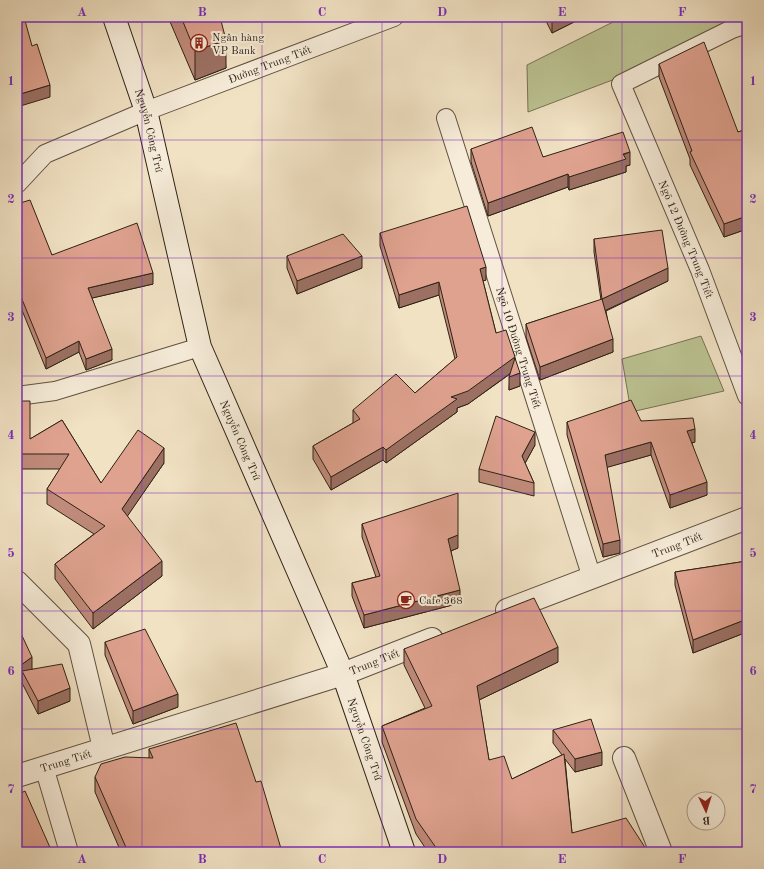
<svg xmlns="http://www.w3.org/2000/svg" width="764" height="869" font-family="'Old Standard TT',serif">
  <style>
    .green { fill: #bcc392; stroke: #767254 }
    .lines { fill: none; stroke-linecap: round; stroke-linejoin: round }
    .service-casing { stroke: #605241; stroke-width: 20 }
    .minor-casing { stroke: #605241; stroke-width: 24 }
    .secondary-casing { stroke: #2f2215; stroke-width: 24 }
    .service { stroke: #f6ecd9; stroke-width: 18 }
    .minor { stroke: #f6ecd9; stroke-width: 22 }
    .secondary { stroke: #f6ecd9; stroke-width: 22 }
    .wall { fill: #c08b7b; stroke: #2f2215 }
    .shaded-wall { fill: #9c7164; stroke: #2f2215 }
    .building { fill: #dfa28f; stroke: #2f2215 }
    .grid { fill: none; stroke: #7b2cbf; stroke-width: 1; stroke-opacity: 0.55 }
    .labels { text-anchor: middle; stroke-width: 4; stroke-linejoin: round; paint-order: stroke }
    .poi-label { font-size: 11px; fill: #2f2215; stroke: #f6ecd9; text-anchor: start }
    .street-label { font-size: 11px; fill: #2f2215; stroke: #f6ecd9 }
    .neatline { fill: none; stroke: #7b2cbf; stroke-width: 1.5 }
    .grid-label { font-size: 13px; text-anchor: middle; font-weight: bold; fill: #7b2cbf }
  </style>
  <rect width="100%" height="100%" fill="#f1e2c4"/>
  <filter id="stains"><feTurbulence type="fractalNoise" baseFrequency=".005" numOctaves="4"/><feColorMatrix values="0 0 0 0 .2 0 0 0 0 .09 0 0 0 0 .02 0 0 0 .5 -.17"/></filter>
  <radialGradient id="worn" r=".72"><stop offset=".6" stop-color="#630" stop-opacity="0"/><stop offset="1" stop-color="#630" stop-opacity=".3"/></radialGradient>
  <path class="green" d="M623,17H747V29L528,112L527,65Z
    M701,336L724,391L631,412L622,359Z"/>
  <g class="lines">
    <g class="service-casing">
      <g id="service">
        <path id="s1" d="M747,24L732,29L621,84L700,270L747,396"/>
        <path id="s2" d="M446,118L592,578"/>
        <path id="s3" d="M17,184L45,154L146,111L394,17"/>
        <path d="M17,396L55,391L200,347"/>
        <path d="M44,767L69,852"/>
      </g>
    </g>
    <g class="minor-casing">
      <g id="minor">
        <path d="M17,582L79,644L104,748"/>
        <path id="s4" d="M507,610L747,518"/>
        <path d="M624,758L661,852"/>
        <path id="s5" d="M17,776L343,674L432,639"/>
      </g>
    </g>
    <g class="secondary-casing">
      <g id="secondary">
        <path id="s6" d="M114,17L146,111L200,347L343,674L404,852"/>
      </g>
    </g>
    <use href="#service" class="service"/>
    <use href="#minor" class="minor"/>
    <use href="#secondary" class="secondary"/>
  </g>
  <path class="wall" d="M168,17H220L226,68L195,80Z
    M544,17H584L552,33Z
    M659,64L738,132L747,129V229L724,237L690,165V159L659,77Z
    M471,149L543,157L630,165L626,166V172L569,190L568,187L488,216L471,162Z
    M17,204L52,255L153,284L92,298L112,360L86,370L79,352L46,369L17,298Z
    M380,233L486,280L483,281L496,333L515,359L520,386L509,390L510,374L468,404L457,408V412L386,463L383,460L331,490L313,459V446L353,423V410L415,393L455,359L439,295L399,308L380,246Z
    M594,239L668,281L606,311L613,352L540,380L526,337V324L601,300L594,252Z
    M287,256L362,268L297,294L287,268Z
    M17,401L30,439L62,420L101,483L164,463L127,516L162,576L93,629L55,579V564L94,534L47,504V489L60,469H17Z
    M641,421L695,442L692,443L707,495L670,508L651,455L607,467L620,553L603,557L567,435V422Z
    M535,445L525,463L534,483V496L479,482V469Z
    M362,524L458,548L451,551L460,603L364,628L352,596V583L376,577L362,537Z
    M747,561V632L693,653L675,585V572Z
    M17,625L32,669L70,701L38,714L22,683V682L17,686Z
    M105,642L178,707L133,724L105,655Z
    M404,649L558,662L479,700L489,760L512,779L562,755L553,743V730L602,765L575,772L565,759L572,833L648,852H428L416,834L382,742V726L425,708L404,665Z
    M149,749L256,782L282,852H121L95,792V777L149,758Z"/>
  <path class="shaded-wall" d="M558,17H584L552,33V20Z
    M226,40V68L195,80V51Z
    M50,85V97L17,107V95Z
    M630,152V165L626,166V172L569,190V177Z
    M568,174V187L488,216V203Z
    M747,216V229L724,237V224Z
    M362,256V268L297,294V281Z
    M486,267V280L480,282V269Z
    M668,268V281L602,312V299Z
    M153,273V284L88,299V288Z
    M439,282V295L399,308V295Z
    M613,339V352L540,380V367Z
    M79,341V352L46,369V358Z
    M112,349V360L86,370V359Z
    M515,357V370L468,404L457,408V412L386,463V450L451,397Z
    M520,373V386L509,390V377Z
    M695,429V442L687,444V431Z
    M535,432V445L522,469V456Z
    M651,442V455L605,468V455Z
    M383,447V460L331,490V477Z
    M164,448V463L122,524V509Z
    M707,482V495L670,508V495Z
    M458,535V548L448,552V539Z
    M620,540V553L603,557V544Z
    M162,561V576L93,629V613Z
    M460,590V603L364,628V615Z
    M747,619V632L693,653V640Z
    M558,647V662L477,701V686Z
    M32,657V675L22,671V682L17,686V668Z
    M70,688V701L38,714V701Z
    M178,694V707L133,724V711Z
    M602,752V765L575,772V759Z"/>
  <path class="building" d="M17,17H24L32,46L37,44L50,85L17,95Z
    M181,17H220L226,40L195,51Z
    M551,17H558L552,20Z
    M704,42L738,132L747,129V216L724,224L690,152L692,151L659,64Z
    M532,127L543,157L623,132L630,152L623,154L626,159L569,177L568,174L488,203L471,149Z
    M30,200L52,255L137,223L153,273L88,288L112,349L86,359L79,341L46,358L17,287V204Z
    M467,206L486,267L480,269L496,333L506,330L515,357L468,391L451,397L457,399L386,450L383,447L331,477L313,446L360,419L353,410L396,374L415,393L457,357L439,282L399,295L380,233Z
    M662,230L668,268L602,299L594,239Z
    M343,234L362,256L297,281L287,256Z
    M602,299L613,339L540,367L526,324Z
    M515,358L520,373L509,377Z
    M631,400L641,421L693,418L695,429L687,431L707,482L670,495L651,442L605,455L620,540L603,544L567,422Z
    M17,401H30V439L62,420L101,483L138,430L164,448L122,509L162,561L93,613L55,564L105,526L47,489L69,454H17Z
    M496,416L535,432L522,456L534,483L479,469Z
    M458,493V535L448,539L460,590L364,615L352,583L380,576L362,524Z
    M747,561V619L693,640L675,572Z
    M534,598L558,647L477,686L489,760L504,756L512,779L564,754L572,833L626,818L648,852H439L416,819L382,726L432,706L404,649Z
    M17,625L32,657L17,668Z
    M145,629L178,694L133,711L105,642Z
    M62,664L70,688L38,701L22,671Z
    M591,719L602,752L575,759L553,730Z
    M236,723L256,782L261,781L282,852H128L95,777L101,764L125,757L153,758L149,749Z
    M25,791L52,852H17V795Z"/>
  <path class="grid" d="M142,17V852M262,17V852M382,17V852M502,17V852M622,17V852M17,140H747M17,258H747M17,376H747M17,493H747M17,611H747M17,729H747"/>
  <defs>
    <g id="building-ring" transform="scale(0.9)"><circle r="9.5" fill="#f6ecd9" stroke="#8f2418" stroke-width="1.5"/><path d="M-4-6H4V6H1V3H-1V6H-4ZM-2.5-4.3h1.7v1.8h-1.7ZM.8-4.3h1.7v1.8H.8ZM-2.5-1h1.7V.8h-1.7ZM.8-1h1.7V.8H.8Z" fill="#8f2418"/></g>
    <g id="cafe-ring" transform="scale(0.9)"><circle r="9.5" fill="#f6ecd9" stroke="#8f2418" stroke-width="1.5"/><path d="M-5.5-4.5H6V0H3Q3 3.5 0 3.5H-2.5Q-5.5 3.5-5.5 0ZM3-3.2v2h1.7v-2ZM-6 4.5H4V6H-6Z" fill="#8f2418"/></g>
  </defs>
  <g fill-rule="evenodd">
    <use href="#building-ring" x="199" y="43"/>
    <use href="#cafe-ring" x="406" y="600"/>
  </g>
  <g class="labels">
    <g class="poi-label">
      <text x="212" y="41">Ngân hàng<tspan x="212" dy="13">VP Bank</tspan></text>
      <text x="419" y="604">Cafe 368</text>
    </g>
    <g class="street-label">
      <text dy="4" stroke="none"><textPath href="#s3" startOffset="283">Đường Trung Tiết</textPath></text>
      <text dy="4" stroke="none"><textPath href="#s6" startOffset="119">Nguyễn Công Trứ</textPath></text>
      <text dy="4" stroke="none"><textPath href="#s1" startOffset="308">Ngõ 12 Đường Trung Tiết</textPath></text>
      <text dy="4" stroke="none"><textPath href="#s2" startOffset="241">Ngõ 10 Đường Trung Tiết</textPath></text>
      <text dy="4" stroke="none"><textPath href="#s6" startOffset="443">Nguyễn Công Trứ</textPath></text>
      <text dy="4" stroke="none"><textPath href="#s4" startOffset="182">Trung Tiết</textPath></text>
      <text dy="4" stroke="none"><textPath href="#s5" startOffset="375">Trung Tiết</textPath></text>
      <text dy="4" stroke="none"><textPath href="#s6" startOffset="767">Nguyễn Công Trứ</textPath></text>
      <text dy="4" stroke="none"><textPath href="#s5" startOffset="51">Trung Tiết</textPath></text>
    </g>
  </g>
  <rect width="764" height="869" fill="none" stroke="#f1e2c4" stroke-width="44"/>
  <g transform="translate(706 811) rotate(176)"><circle r="19" fill="#f6ecd9" stroke="#a69b8b"/>
  <path d="M0-3L7 15L0 10L-7 15Z" fill="#8f2418"/>
  <text y="-6" font-size="11" font-weight="bold" text-anchor="middle" fill="#2f2215">B</text>
  </g>
  <rect x="22" y="22" width="720" height="825" class="neatline"/>
  <g class="grid-label">
    <text x="82" y="16">A</text>
    <text x="202" y="16">B</text>
    <text x="322" y="16">C</text>
    <text x="442" y="16">D</text>
    <text x="562" y="16">E</text>
    <text x="682" y="16">F</text>
    <text x="11" y="85">1</text>
    <text x="753" y="85">1</text>
    <text x="11" y="203">2</text>
    <text x="753" y="203">2</text>
    <text x="11" y="321">3</text>
    <text x="753" y="321">3</text>
    <text x="11" y="439">4</text>
    <text x="753" y="439">4</text>
    <text x="11" y="557">5</text>
    <text x="753" y="557">5</text>
    <text x="11" y="675">6</text>
    <text x="753" y="675">6</text>
    <text x="11" y="793">7</text>
    <text x="753" y="793">7</text>
    <text x="82" y="863">A</text>
    <text x="202" y="863">B</text>
    <text x="322" y="863">C</text>
    <text x="442" y="863">D</text>
    <text x="562" y="863">E</text>
    <text x="682" y="863">F</text>
  </g>
  <rect width="100%" height="100%" filter="url(#stains)"/>
  <rect width="100%" height="100%" fill="url(#worn)"/>
</svg>
